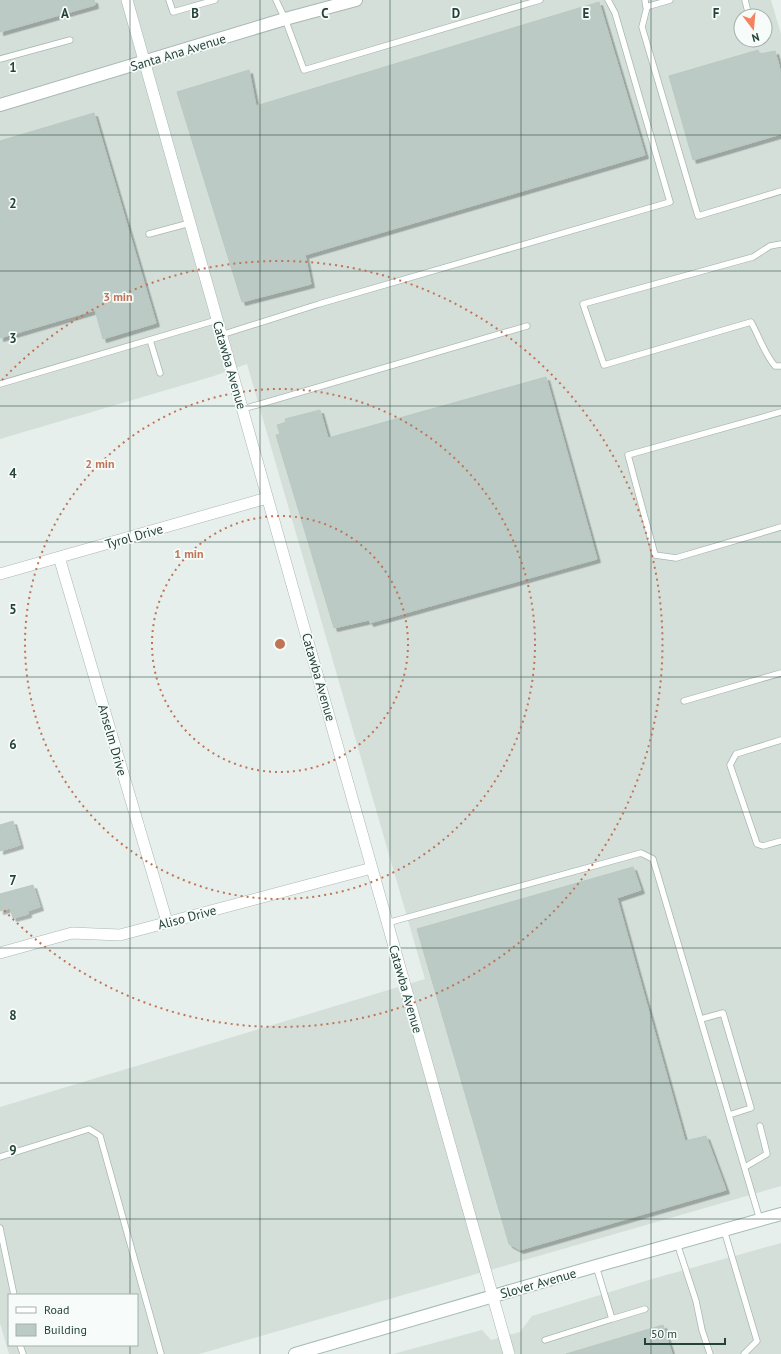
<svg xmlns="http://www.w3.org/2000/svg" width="781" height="1354" font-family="'PT Sans',sans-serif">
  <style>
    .built { fill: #d4dfda; fill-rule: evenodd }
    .building { fill: #bbcac4; stroke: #b8c9c2; filter: url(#shadow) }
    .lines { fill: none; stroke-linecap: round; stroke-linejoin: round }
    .service-casing { stroke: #a8b8b2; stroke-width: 7 }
    .minor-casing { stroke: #a8b8b2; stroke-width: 12 }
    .tertiary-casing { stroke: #a8b8b2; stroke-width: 14 }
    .secondary-casing { stroke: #a4bbb3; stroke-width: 14 }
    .service { stroke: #fff; stroke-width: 5.5 }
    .minor { stroke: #fff; stroke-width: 11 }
    .tertiary { stroke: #fff; stroke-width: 12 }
    .secondary { stroke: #fff; stroke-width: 12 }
    .grid { fill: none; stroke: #24423a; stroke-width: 1; stroke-opacity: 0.55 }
    .ring { fill: none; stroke: #c07456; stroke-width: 2; stroke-dasharray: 2 4 }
    .labels { text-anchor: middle; stroke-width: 3.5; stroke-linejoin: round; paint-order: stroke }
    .street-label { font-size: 13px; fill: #24423a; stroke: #f7fbf9 }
    .grid-label { font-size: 13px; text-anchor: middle; font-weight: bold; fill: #24423a; stroke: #f7fbf9; stroke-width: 3.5; stroke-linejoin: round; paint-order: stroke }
    .centre { fill: #c07456; stroke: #f7fbf9; stroke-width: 2 }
    .ring-label { font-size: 12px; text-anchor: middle; font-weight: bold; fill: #c07456; stroke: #f7fbf9; stroke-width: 3.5; stroke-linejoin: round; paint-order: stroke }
  </style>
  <defs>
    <filter id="shadow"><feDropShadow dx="3.5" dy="3.5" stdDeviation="0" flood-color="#0004"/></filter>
  </defs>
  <rect width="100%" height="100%" fill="#e6efeb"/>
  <path class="built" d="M0,0H771L781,34V1186L199,1354H9L0,1323V1107L425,979L247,364L214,376L0,439ZM741,16H765V40H741ZM9,1295H137V1345H9Z
    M781,1243V1354H393L482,1330L491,1340L520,1332L532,1316L652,1279Z"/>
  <path class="building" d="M0,0H94L95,5L0,32Z
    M599,2L645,155L305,255L311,284L242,302L177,92L249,70L256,106Z
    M758,50L760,54L775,51L781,73V130H780L781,134L693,160L669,76Z
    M94,113L156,323L103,339L95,310L0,338V141Z
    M546,377L597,559L370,623L369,620L334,628L276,435L280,434L277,425L286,422L285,419L320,410L328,438Z
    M13,821L20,845L0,851V825Z
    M633,867L641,890L617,898L685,1141L706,1136L726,1190L520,1250L509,1244L417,929Z
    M33,885L40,907L28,911V914L13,918L10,908L0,911V894Z
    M663,1325L672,1354H566Z"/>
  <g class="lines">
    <g class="service-casing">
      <path id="service" d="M169,0L173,12L215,0
        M276,0L285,19L304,70L540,0
        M645,0L646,7L670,0
        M745,0L749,16
        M647,7L642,27L698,216L781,191
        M0,59L70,40
        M149,234L190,223
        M781,244L770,246L753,257L583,304L604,365L751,322C759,336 764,353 775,366H781
        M221,335L319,304L670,202L615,13L608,0
        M150,340L160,373
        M0,384L217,320
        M243,409L527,326
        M781,412L628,455L655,555L676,558L781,527
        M684,701L781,673
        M781,740L736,754L730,765L757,844L763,846L781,841
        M387,923L641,853L653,859L760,1220
        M701,1019L723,1013L751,1108L729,1115
        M0,1157L89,1129L100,1136L161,1354
        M745,1167L767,1154L760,1126
        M0,1228L14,1295
        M724,1230L757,1341L744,1354
        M677,1243L696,1301L702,1330L710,1354
        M612,1319L645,1309
        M545,1340L612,1319L596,1266
        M20,1345L23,1354"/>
    </g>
    <g class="minor-casing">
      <path id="minor" d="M127,0L509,1354
        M59,557L167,922
        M0,574L267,498
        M0,953L72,933L120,935L372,868"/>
    </g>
    <g class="tertiary-casing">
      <path id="tertiary" d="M0,105L285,19L356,0"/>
    </g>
    <g class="secondary-casing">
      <path id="secondary" d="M295,1354L596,1266L781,1214"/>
    </g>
    <use href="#service" class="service"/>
    <use href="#minor" class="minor"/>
    <use href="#tertiary" class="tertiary"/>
    <use href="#secondary" class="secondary"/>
  </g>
  <path class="grid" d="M130,0V1295M260,0V1354M390,0V1354M521,0V1354M651,0V1354M0,135H781M0,271H781M0,406H781M0,542H781M0,677H781M0,812H781M0,948H781M0,1083H781M0,1219H781M130,1345V1354"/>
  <g class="ring">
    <circle cx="280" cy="644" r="128"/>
    <circle cx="280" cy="644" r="255"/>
    <path d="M2 380A383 383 0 1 1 2 908"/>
  </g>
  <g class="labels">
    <g class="street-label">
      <text transform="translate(178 52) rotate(-17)" y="5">Santa Ana Avenue</text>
      <text transform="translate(230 365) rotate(74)" y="5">Catawba Avenue</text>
      <text transform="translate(134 536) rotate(-16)" y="5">Tyrol Drive</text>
      <text transform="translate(319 677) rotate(74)" y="5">Catawba Avenue</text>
      <text transform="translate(113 740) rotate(74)" y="5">Anselm Drive</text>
      <text transform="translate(187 917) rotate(-15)" y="5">Aliso Drive</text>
      <text transform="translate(406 989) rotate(74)" y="5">Catawba Avenue</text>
      <text transform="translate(538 1283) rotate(-16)" y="5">Slover Avenue</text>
    </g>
  </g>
  <g class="grid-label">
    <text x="65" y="18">A</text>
    <text x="195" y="18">B</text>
    <text x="325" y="18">C</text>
    <text x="456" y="18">D</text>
    <text x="586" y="18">E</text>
    <text x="716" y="18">F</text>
    <text x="13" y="72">1</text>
    <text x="13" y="208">2</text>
    <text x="13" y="343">3</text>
    <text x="13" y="478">4</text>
    <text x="13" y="614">5</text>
    <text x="13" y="749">6</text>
    <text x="13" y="885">7</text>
    <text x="13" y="1020">8</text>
    <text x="13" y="1155">9</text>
  </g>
  <circle cx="280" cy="644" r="6" class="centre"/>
  <g class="ring-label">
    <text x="118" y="301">3 min</text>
    <text x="100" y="468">2 min</text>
    <text x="189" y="558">1 min</text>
  </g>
  <rect x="8" y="1294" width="130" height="52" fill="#f7fbf9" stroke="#a3b1ad"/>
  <rect x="16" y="1307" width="20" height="6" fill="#ffffff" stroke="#a3b1ad"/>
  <text x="44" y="1314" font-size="12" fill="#24423a">Road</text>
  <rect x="16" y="1324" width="20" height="12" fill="#bbcac4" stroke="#a3b1ad"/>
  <text x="44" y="1334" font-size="12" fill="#24423a">Building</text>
  <g transform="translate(753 28) rotate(164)"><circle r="19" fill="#f7fbf9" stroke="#a3b1ad"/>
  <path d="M0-3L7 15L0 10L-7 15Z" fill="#f4845f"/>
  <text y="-6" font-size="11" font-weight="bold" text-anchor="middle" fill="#24423a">N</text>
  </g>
  <path d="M645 1338v6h80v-6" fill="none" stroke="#24423a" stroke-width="2"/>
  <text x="651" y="1338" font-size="12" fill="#24423a" stroke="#f7fbf9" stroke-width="3" paint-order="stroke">50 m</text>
</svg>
